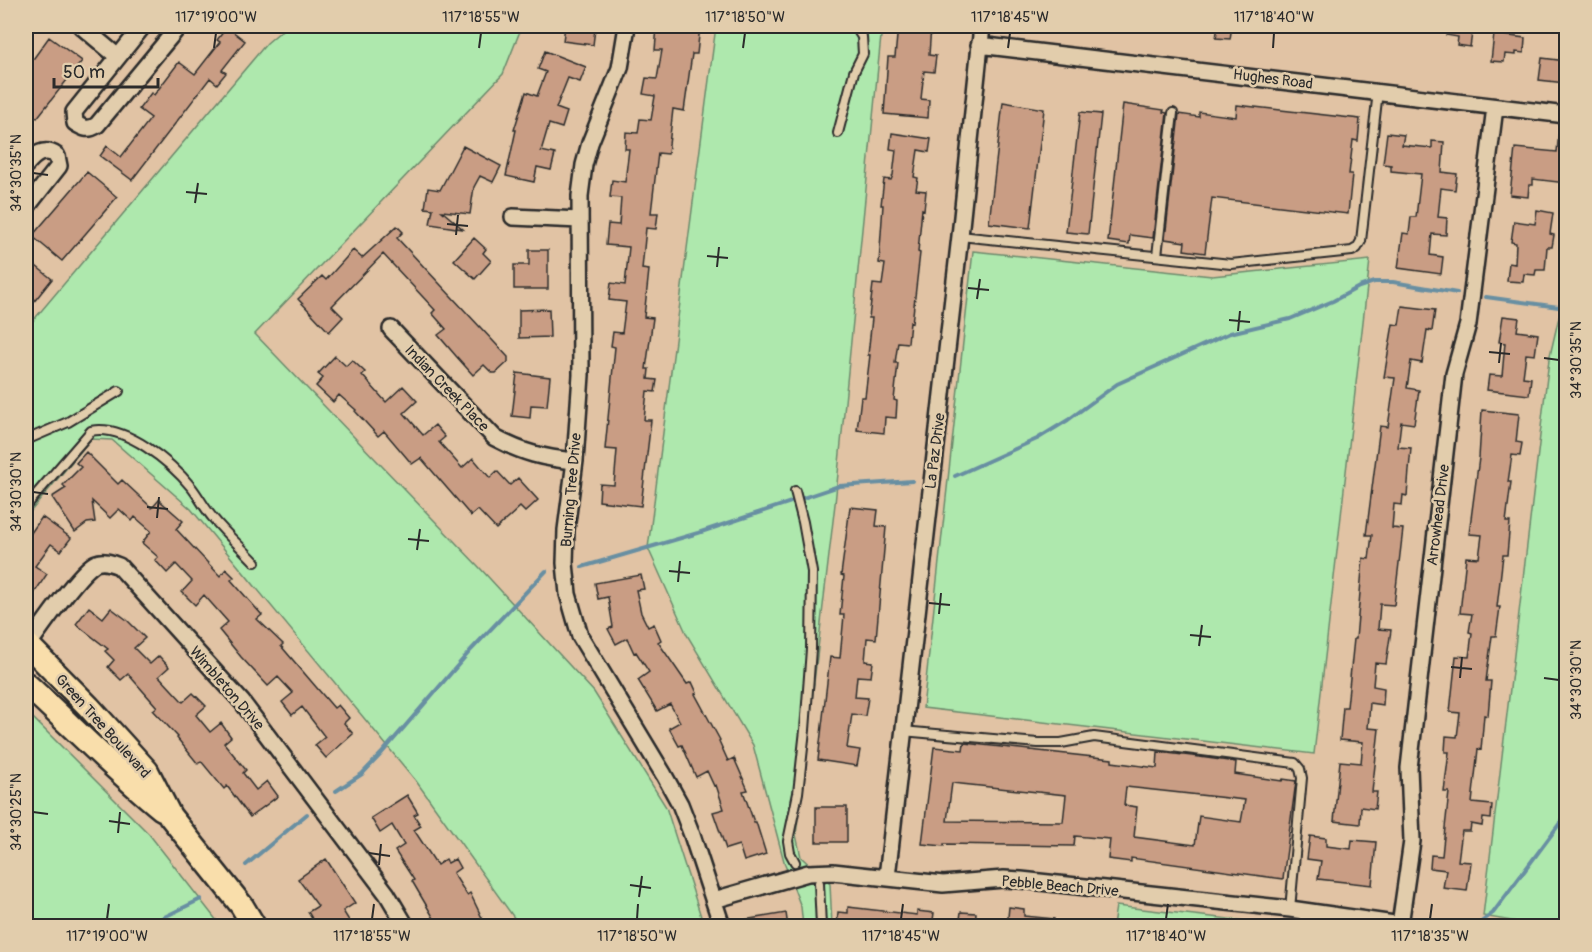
<svg xmlns="http://www.w3.org/2000/svg" width="1592" height="952" font-family="Pangolin,sans-serif">
  <style>
    .green { fill: #aee8ad; stroke: #6c8a6c; stroke-width: 1.5 }
    .lines { fill: none; stroke-linecap: round; stroke-linejoin: round }
    .stream { stroke: #688fa2; stroke-width: 4 }
    .building { fill: #c99d84; stroke: #2b2b2b; stroke-width: 1.5; fill-rule: evenodd }
    .service-casing { stroke: #2b2b2b; stroke-width: 12 }
    .minor-casing { stroke: #2b2b2b; stroke-width: 20 }
    .primary-casing { stroke: #2b2b2b; stroke-width: 27 }
    .service { stroke: #e2cdac; stroke-width: 8 }
    .minor { stroke: #e2cdac; stroke-width: 15 }
    .primary { stroke: #f9deab; stroke-width: 22 }
    .ticks { fill: none; stroke: #2b2b2b; stroke-width: 2 }
    .labels { text-anchor: middle; stroke-width: 5; stroke-linejoin: round; paint-order: stroke }
    .street-label { font-size: 15px; fill: #2b2b2b; stroke: #e2cdac }
    .neatline { fill: none; stroke: #2b2b2b; stroke-width: 2 }
    .ticks-label { font-size: 15px; text-anchor: middle; fill: #2b2b2b }
  </style>
  <rect width="100%" height="100%" fill="#e1c3a4"/>
  <filter id="ink" filterUnits="userSpaceOnUse"><feTurbulence type="fractalNoise" baseFrequency=".0167" numOctaves="2"/><feDisplacementMap in="SourceGraphic" scale="12" xChannelSelector="R" yChannelSelector="G"/><feConvolveMatrix kernelMatrix="1 2 1 2 8 2 1 2 1" color-interpolation-filters="sRGB"/></filter>
  <g filter="url(#ink)">
    <path class="green" d="M287,26H522L503,74L255,334L479,567L594,692L666,807L704,926H518L515,919L416,781L191,509L112,440L91,439L26,517V329L267,43Z
      M716,26H882L835,504L796,835L801,857L830,884L832,926H803L801,907L785,865L753,745L687,635L648,548Z
      M973,251L1212,276L1370,260L1314,754L923,708Z
      M1566,296V926H1540L1483,916L1549,360L1558,321Z
      M26,711L149,834L221,926H26Z
      M1116,906L1290,926H1113Z"/>
    <g class="lines">
      <path class="stream" d="M1486,297L1566,308
        M955,476L1037,439L1068,420L1117,384L1230,333L1290,319L1333,301L1359,287L1374,282H1393L1457,293
        M582,567L698,533L839,486L912,481
        M336,791L362,774L381,754L471,650L546,571
        M246,865L307,814
        M146,926L201,899
        M1476,926L1493,913L1566,815"/>
    </g>
    <path class="building" d="M565,26H590V29H595L593,45L563,41Z
      M666,26H700L697,54H692L684,111L673,109L668,154L658,153L651,213H658L656,229L646,228L642,269L649,270L644,317L653,318L646,369H649L648,379L657,380L655,392L647,391L644,420H651L641,506L599,501L600,484L614,485L617,450L605,449L615,347L611,346L613,332L622,333L626,302L609,300L611,283L625,285L629,247L606,245L608,224L619,225L621,198L610,197L612,180L625,182L629,149H625L626,132L638,133L640,119L651,120L655,96L643,94L646,78L657,79L662,50H655L657,27L666,28Z
      M898,26H931L929,55L936,56L934,72L924,71L921,99L929,100L928,118L884,114L888,57H895Z
      M1218,26H1232L1230,39L1216,38Z
      M1448,26H1473L1470,47L1457,45L1458,37L1446,35Z
      M227,27L245,41L222,70L226,73L217,84L210,78L132,180L100,156L107,146L121,157L151,118L139,109L151,93L154,95L179,62L195,74L220,42L217,40Z
      M1494,34L1525,38L1524,53L1516,52V55L1505,54L1504,62L1491,61Z
      M49,37L82,61L37,118L26,110V69Z
      M545,51L586,67L580,82L568,78L556,108L567,112L562,128L549,124L541,151L555,154L551,170L537,167L534,182L506,176L516,130H514L526,92L537,96L546,72L538,69Z
      M1542,58L1566,61L1565,83L1539,80Z
      M1003,102L1044,109L1030,228L989,223Z
      M1123,104L1164,110L1163,112L1167,113L1153,238L1130,235L1129,244L1108,241Z
      M1237,105L1360,119L1358,141L1353,140L1349,174H1352L1348,214L1212,198L1205,253L1184,250L1185,242L1165,239L1179,114L1199,117V112L1236,117Z
      M1080,112L1101,114L1088,234L1066,232Z
      M1559,131H1566V183L1533,179V185H1529L1528,197L1510,195L1515,148L1557,152Z
      M892,133L931,139L929,152L918,150L914,177L918,178L916,190L926,191L924,210L922,209L918,252L920,253L912,323L910,322L908,343L898,342L895,363H898L894,400L897,401L896,418L885,417L884,433L857,430L861,397H865L870,355H868L872,318H869L873,284L882,285L885,264L879,263L883,205H881L884,179L891,180L893,175L896,150L890,149Z
      M1387,133L1404,135L1402,145L1432,148V141L1444,142L1442,172L1457,174L1455,190L1441,188L1438,217L1447,218L1446,235L1432,234L1430,255L1443,257L1441,274L1398,268L1403,233L1409,234L1411,217H1416L1421,174L1391,171V165L1383,164Z
      M463,146L501,166L493,182L480,176L474,187L470,214L442,211L463,229L430,224L433,209L425,208L428,188L440,190Z
      M87,172L117,197L62,261L32,236Z
      M1537,210L1553,213L1550,234L1554,235L1552,247H1547L1545,270H1536L1535,275L1524,274L1523,282L1507,281L1509,263L1515,264L1516,243L1511,242L1514,221L1535,224Z
      M397,226L403,232L397,238L508,357V362L496,373H492L484,365L473,375L456,356L438,335L446,329L432,313L435,310L383,254L332,306L343,317L329,332L298,299L322,276L326,280L353,250L362,258Z
      M474,238L486,249L483,253L491,261L475,279L454,260Z
      M529,250H548V289H514V265H529Z
      M26,258L52,279L33,303L26,297Z
      M1402,306L1435,310L1432,331L1427,330L1422,363L1411,361L1407,388L1419,390L1414,424L1401,422L1398,447L1411,448L1409,470L1407,496L1403,495L1402,505L1394,504L1392,528L1403,529L1394,605L1380,604L1378,629L1391,630L1386,664L1375,663L1373,686L1384,688L1383,705L1370,703L1368,728L1379,729L1372,792H1377L1375,809L1361,807L1360,824L1334,821L1340,761L1361,763L1363,742L1340,740L1343,707H1347L1354,639H1356L1363,558L1369,559L1372,535H1366L1380,426L1388,427L1395,378L1384,377L1393,324L1399,325Z
      M549,309L550,337L519,338V310Z
      M1503,316L1519,318L1517,331L1538,334L1535,355L1526,354L1523,377L1531,378L1529,395L1487,390L1489,375L1502,376L1505,343L1499,342Z
      M335,356L346,366L352,360L365,372L362,375L386,402L403,386L417,401L404,413L423,435L435,425L445,437L439,442L462,468L473,458L490,478L497,471L510,485L518,478L538,500L525,512L520,507L496,529L478,510L471,516L421,458L412,464L384,431L378,436L355,411L356,410L339,395L333,402L316,386L323,378L318,374Z
      M517,373L550,377L547,406L531,405L530,418L512,416Z
      M1482,410L1519,414L1516,442L1522,443L1520,456L1512,455L1508,482H1511L1506,522H1510L1507,555H1503L1497,607H1500L1496,636H1492L1486,681H1491L1488,716L1484,715L1481,750L1478,749L1472,803L1492,805L1491,819L1483,818L1482,826L1471,824L1470,831H1462L1458,861L1471,862L1467,891L1443,888L1446,870L1430,868L1431,855L1442,856L1443,846L1449,792H1444L1449,752H1445L1446,736L1457,737L1460,713L1450,712L1456,656L1469,657L1472,633L1469,632L1472,614L1460,613L1466,557L1479,558L1482,535L1469,534L1479,458Z
      M86,452L118,484L122,480L152,508L159,500L183,521L176,529L220,576L226,569L234,577L231,580L262,615L257,619L283,644L281,646L334,708L338,705L349,718L344,723L353,734L326,758L315,745L325,737L315,724L302,707L292,715L282,702L293,693L278,677L268,686L241,657L219,630L228,622L204,595L195,605L182,592L192,581L176,564L167,573L155,560L158,557L142,543L151,531L135,517L132,521L119,509L110,518L92,501L95,522L87,523L75,532L52,497L66,488L63,485L81,467L76,463Z
      M850,507L878,510L876,526L886,527L876,639L867,638L865,661L873,662L871,677L857,676L855,697L868,698L865,716L852,714L847,748L860,750L857,766L818,760L830,657L840,658L844,615H840L844,576L841,575Z
      M42,517L71,538L61,551L51,544L35,566L47,574L35,592L26,585V540Z
      M641,575L644,589L636,590L641,613L648,627L654,624L661,640L658,642L687,684L692,682L697,693L695,694L720,740L719,741L728,761L734,758L748,790L743,791L754,822H756L766,854L744,861L739,845L726,849L713,812L724,809L716,785L714,786L707,771L696,777L682,745L679,746L669,728L680,722L670,704L657,711L638,680L649,672L636,652L634,653L627,638L616,644L608,629L613,627L608,597L598,599L595,583Z
      M89,607L103,618L111,608L127,620L145,638L134,648L150,664L159,656L169,667L159,676L183,702L193,693L206,706L196,715L210,732L221,723L231,737L224,743L246,770L243,773L256,790L267,781L278,796L250,817L227,786L224,789L201,761L198,764L177,738L178,737L153,710L157,707L128,674L121,680L108,667L114,660L105,651L108,649L76,624Z
      M964,743L1112,759V762L1157,768L1158,752L1192,756L1236,762L1235,774L1282,781L1283,779L1296,781L1283,879L1131,858V862L1108,859L1110,839L1075,836L1074,846L944,844V846L922,844L934,747L963,750ZM952,783L1066,795L1063,822L947,821ZM1126,787L1245,800L1241,822L1199,816L1195,845L1134,837L1137,807L1124,805Z
      M407,795L418,813L414,815L421,826L414,830L437,865L446,859L448,863L455,859L460,868L453,873L467,895L470,893L484,922L475,927H454L451,921L439,927L412,881L414,880L395,851L404,845L392,825L380,833L371,818Z
      M816,807H847V842H816Z
      M1310,836L1326,838V846L1351,849L1352,840L1376,842L1372,885L1318,879L1321,861L1307,859Z
      M326,859L355,903L343,911L353,927H317L308,912L318,906L298,879Z
      M848,907L917,915V911L934,913L932,927H837L838,912L848,913Z
      M1009,907L1024,909V916L1054,919L1053,927H1007Z
      M961,912L976,913L975,927H959Z
      M786,913L788,927H744V920Z"/>
    <g class="lines">
      <g class="service-casing">
        <path id="service" d="M838,133L854,72L863,54L862,37L855,26
          M960,236L1231,264L1352,251L1357,248L1361,241L1378,91
          M1157,256L1173,113
          M26,440L68,422L119,391
          M26,506L91,431C125,424 171,462 192,488C199,497 205,509 213,518C226,534 241,547 255,562
          M902,731L1038,743H1061L1094,737L1295,763L1300,769L1302,778L1290,909
          M795,862L790,853L788,841L798,793L805,730L811,649L812,572L803,522L795,491
          M819,883L821,926
          M1303,926L1305,911"/>
      </g>
      <g class="minor-casing">
        <path id="minor" d="M81,26L118,57
          M143,26L74,112L75,123C83,128 88,131 97,125L179,26
          M627,26L620,68L590,143L584,165L580,196L581,375L575,461L566,530L565,563L568,594L580,636L664,775L680,804L692,835L722,926
          M979,45L1566,115
          M26,165C35,154 44,147 57,156L59,166L26,208
          M513,217L580,220
          M391,329L495,438C523,453 543,458 575,461
          M26,648C39,631 79,571 96,563C104,560 111,563 119,566L242,702L387,894L406,926
          M887,877L960,236L982,26
          M714,900L808,873L833,872L943,884L1004,879L1021,880L1290,909L1408,926
          M1400,925L1412,841L1409,768L1454,374L1468,324L1495,107"/>
      </g>
      <g class="primary-casing">
        <path id="primary" d="M26,643L89,707L147,771L170,816L242,906L254,926
          M26,684C71,725 114,770 162,809"/>
      </g>
      <use href="#service" class="service"/>
      <use href="#minor" class="minor"/>
      <use href="#primary" class="primary"/>
    </g>
  </g>
  <path class="ticks" d="M214,48L216,33M479,48L481,33M743,48L745,33M1008,48L1010,33M1273,48L1274,33M33,173L48,175M186,192L207,194M195,203L198,183M447,224L468,226M456,235L458,215M707,256L728,258M717,267L719,247M968,288L989,290M977,299L980,279M1229,320L1250,322M1238,331L1240,311M1489,352L1510,354M1544,358L1559,360M1499,363L1501,343M33,492L48,494M147,507L168,509M157,518L159,497M408,539L429,541M417,550L420,529M669,571L690,573M678,582L680,561M929,603L950,605M939,614L941,593M1190,635L1211,637M1199,646L1202,625M1451,667L1472,669M1460,678L1462,657M1544,678L1559,680M33,812L48,814M109,821L130,824M118,833L120,812M369,853L390,856M379,865L381,844M630,885L651,888M639,897L642,876M107,919L109,904M372,919L374,904M637,919L638,904M901,919L903,904M1166,919L1168,904M1430,919L1432,904"/>
  <g class="labels">
    <g class="street-label">
      <text transform="translate(1273 79) rotate(7)" y="5">Hughes Road</text>
      <text transform="translate(447 388) rotate(46)" y="5">Indian Creek Place</text>
      <text transform="translate(935 451) rotate(-83)" y="5">La Paz Drive</text>
      <text transform="translate(571 490) rotate(-85)" y="5">Burning Tree Drive</text>
      <text transform="translate(1438 515) rotate(-83)" y="5">Arrowhead Drive</text>
      <text transform="translate(227 688) rotate(49)" y="5">Wimbleton Drive</text>
      <text transform="translate(103 726) rotate(48)" y="5">Green Tree Boulevard</text>
      <text transform="translate(1060 886) rotate(5)" y="5">Pebble Beach Drive</text>
    </g>
  </g>
  <rect width="1592" height="952" fill="none" stroke="#e2cdac" stroke-width="66"/>
  <path d="M54 78v9h104v-9" fill="none" stroke="#2b2b2b" stroke-width="3"/>
  <text x="63" y="78" font-size="18" fill="#2b2b2b" stroke="#e2cdac" stroke-width="4.5" paint-order="stroke">50 m</text>
  <rect x="33" y="33" width="1526" height="886" class="neatline"/>
  <g class="ticks-label">
    <text x="216" y="22">117°19'00"W</text>
    <text x="481" y="22">117°18'55"W</text>
    <text x="745" y="22">117°18'50"W</text>
    <text x="1010" y="22">117°18'45"W</text>
    <text x="1274" y="22">117°18'40"W</text>
    <text transform="translate(16 173) rotate(-90)" y="5">34°30'35"N</text>
    <text transform="translate(1576 360) rotate(-90)" y="5">34°30'35"N</text>
    <text transform="translate(16 492) rotate(-90)" y="5">34°30'30"N</text>
    <text transform="translate(1576 680) rotate(-90)" y="5">34°30'30"N</text>
    <text transform="translate(16 812) rotate(-90)" y="5">34°30'25"N</text>
    <text x="107" y="941">117°19'00"W</text>
    <text x="372" y="941">117°18'55"W</text>
    <text x="637" y="941">117°18'50"W</text>
    <text x="901" y="941">117°18'45"W</text>
    <text x="1166" y="941">117°18'40"W</text>
    <text x="1430" y="941">117°18'35"W</text>
  </g>
</svg>
